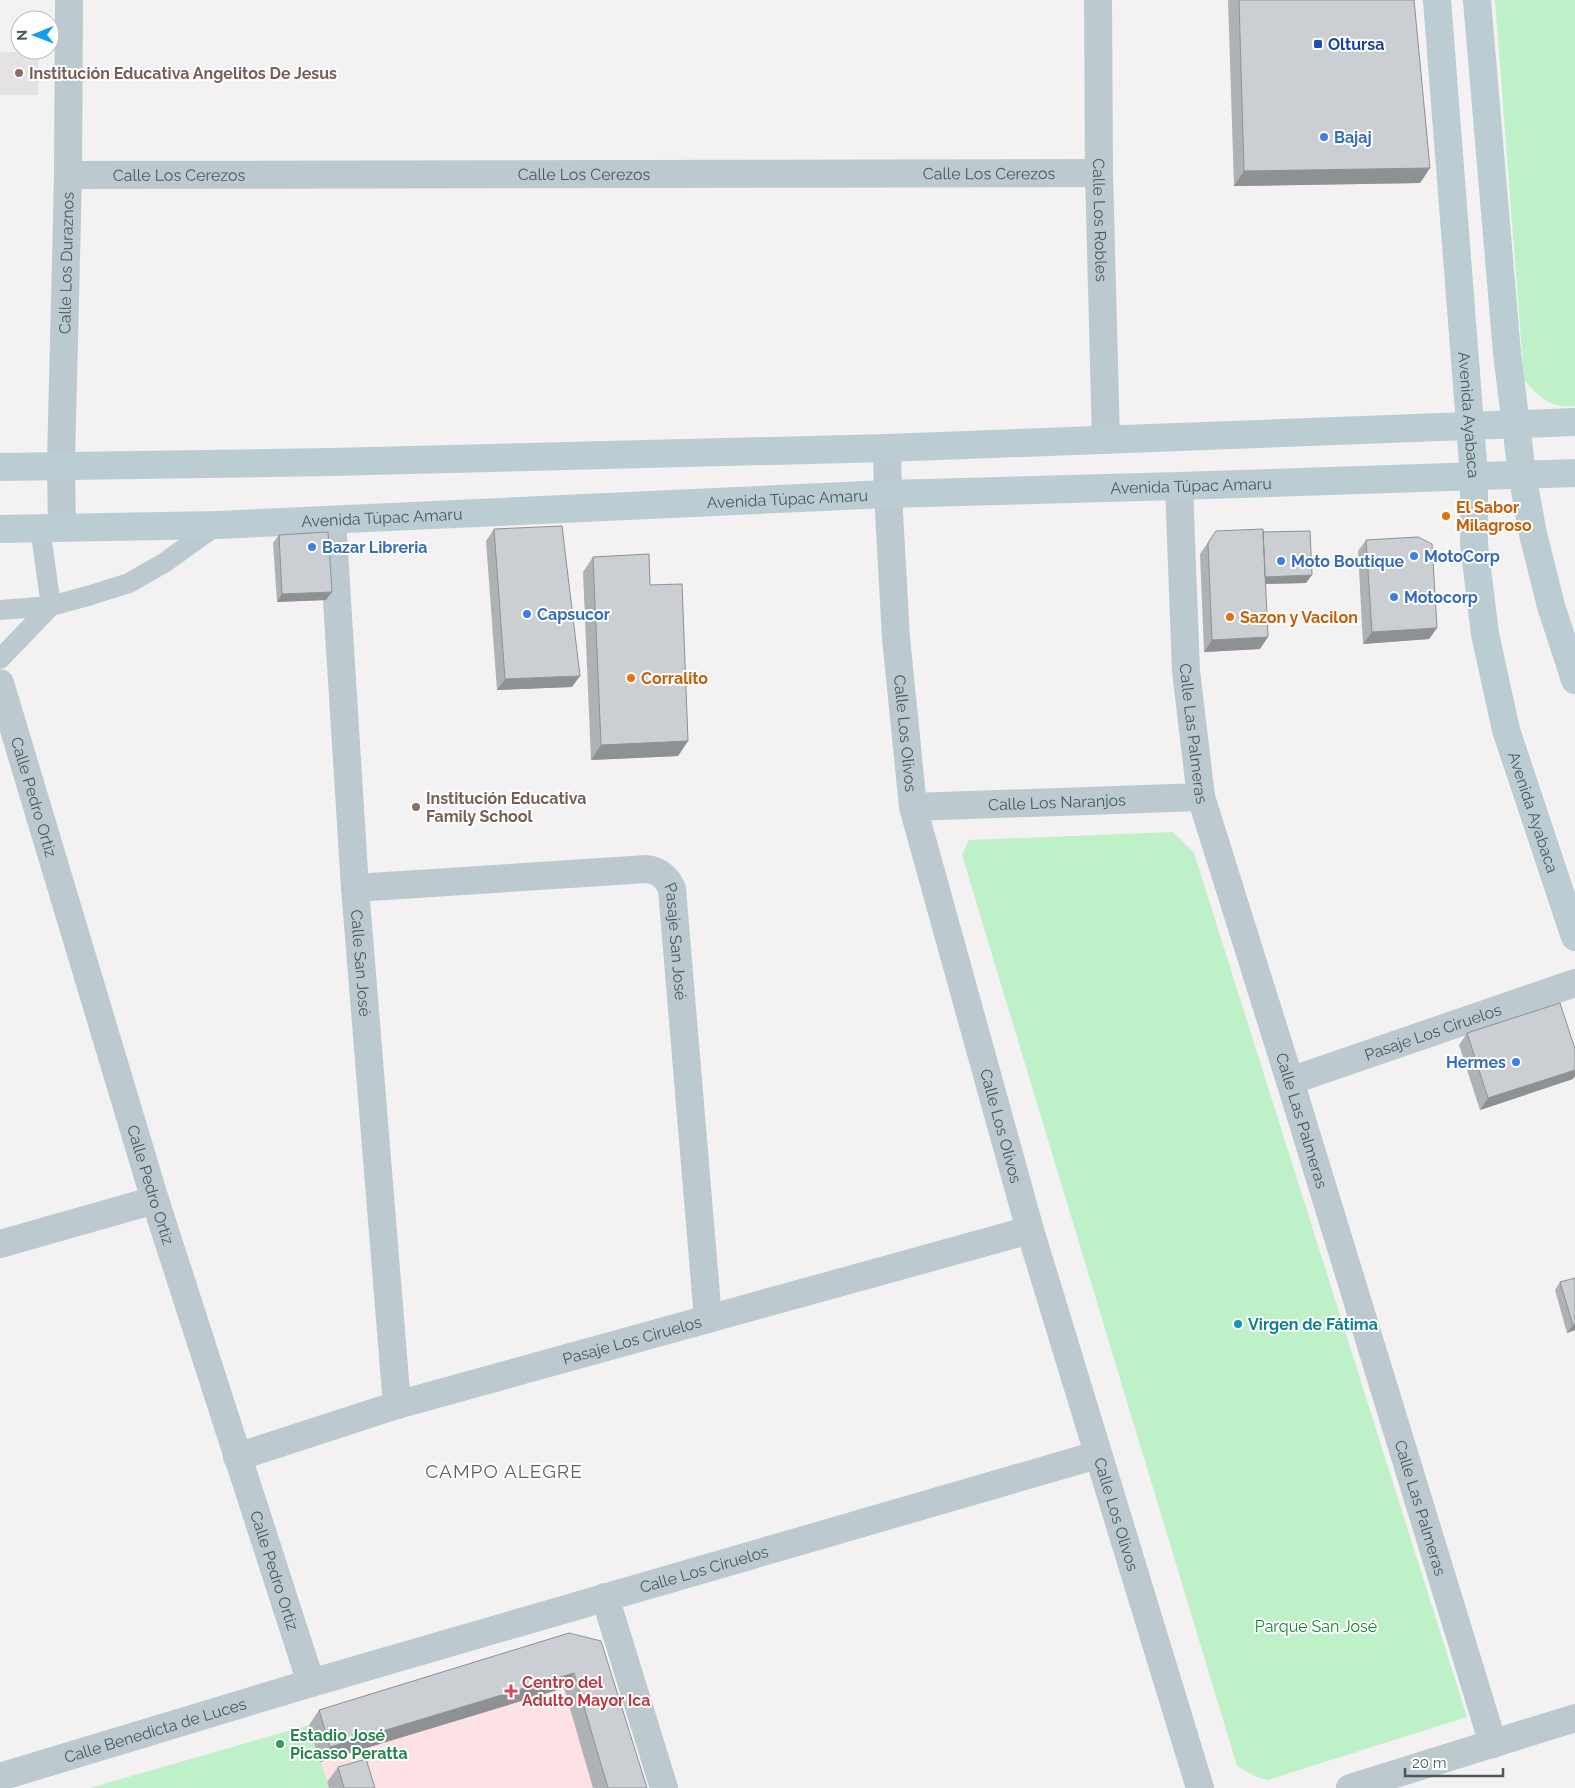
<svg xmlns="http://www.w3.org/2000/svg" width="1575" height="1788" font-family="Raleway,sans-serif">
  <style>
    .education { fill: #e4e2e3 }
    .medical { fill: #fce2e5 }
    .green { fill: #bff1c8 }
    .lines { fill: none; stroke-linecap: round; stroke-linejoin: round }
    .lane { stroke: #bcc9ce; stroke-width: 20 }
    .street { stroke: #bcc9ce; stroke-width: 28 }
    .secondary { stroke: #bcccd3; stroke-width: 28 }
    .wall { fill: #afb2b5 }
    .shaded-wall { fill: #8e9194 }
    .building { fill: #cbcfd3; stroke: #8e9194 }
    .transit-dot { fill: #1a4fb4; stroke: #fff; stroke-width: 2 }
    .education-dot { fill: #8d6e63; stroke: #fff; stroke-width: 2 }
    .shop-dot { fill: #3f7fe0; stroke: #fff; stroke-width: 2 }
    .food-dot { fill: #e8710a; stroke: #fff; stroke-width: 2 }
    .culture-dot { fill: #0f9aa8; stroke: #fff; stroke-width: 2 }
    .health-dot { fill: #e0444e; stroke: #fff; stroke-width: 2 }
    .leisure-dot { fill: #2e9e5b; stroke: #fff; stroke-width: 2 }
    .labels { text-anchor: middle; stroke-width: 4; stroke-linejoin: round; paint-order: stroke }
    .transit-label { font-size: 16px; font-weight: bold; fill: #164399; stroke: #fff; text-anchor: start }
    .education-label { font-size: 16px; font-weight: bold; fill: #785e54; stroke: #fff; text-anchor: start }
    .shop-label { font-size: 16px; font-weight: bold; fill: #366cbe; stroke: #fff; text-anchor: start }
    .street-label { font-size: 16px; fill: #48595f; stroke: #fff }
    .food-label { font-size: 16px; font-weight: bold; fill: #c56008; stroke: #fff; text-anchor: start }
    .culture-label { font-size: 16px; font-weight: bold; fill: #0d838f; stroke: #fff; text-anchor: start }
    .park-label { font-size: 16px; fill: #148536; stroke: #fff }
    .health-label { font-size: 16px; font-weight: bold; fill: #be3a42; stroke: #fff; text-anchor: start }
    .leisure-label { font-size: 16px; font-weight: bold; fill: #27864d; stroke: #fff; text-anchor: start }
    .quarter-label { font-size: 19px; letter-spacing: 1px; fill: #5d6366; stroke: #fff }
  </style>
  <rect width="100%" height="100%" fill="#f3f1f1"/>
  <path class="education" d="M0,52H39L38,95H0Z"/>
  <path class="medical" d="M558,1648L632,1788H329L320,1762Z"/>
  <path class="green" d="M1495,0H1575V406C1549,408 1541,398 1524,380Z
    M1173,832L1194,853L1467,1717L1268,1780L1256,1777L1237,1766L962,855L969,840Z
    M309,1725L329,1788H90Z"/>
  <g class="lines">
    <path class="lane" d="M0,610L51,606L91,595L129,583L164,563L217,525
      M0,659L51,606L40,528"/>
    <g class="street">
      <path id="s1" d="M1098,0L1099,173L1106,440"/>
      <path id="s2" d="M68,175L1099,173"/>
      <path id="s3" d="M887,448L888,494L896,638L913,807L1030,1230L1200,1788"/>
      <path id="s4" d="M1179,486L1186,671L1201,797L1290,1081L1493,1744"/>
      <path id="s5" d="M332,520L355,888L397,1405"/>
      <path id="s6" d="M62,527L61,465L68,175L69,0"/>
      <path id="s7" d="M0,683L155,1200L311,1683"/>
      <path id="s8" d="M913,807L1201,797"/>
      <path id="s9" d="M355,888L647,869C660,871 667,877 672,889L708,1319"/>
      <path id="s10" d="M1290,1081L1575,983"/>
      <path d="M0,1244L155,1200"/>
      <path id="s11" d="M237,1457L397,1405L1030,1230"/>
      <path d="M605,1597L664,1788"/>
      <path id="s12" d="M0,1777L311,1683L1097,1455"/>
      <path d="M1350,1788L1575,1718"/>
    </g>
    <g class="secondary">
      <path id="s13" d="M1437,0L1474,476V544L1485,634L1506,730L1575,937"/>
      <path d="M1477,0L1507,353L1522,474L1533,534L1551,606L1575,680"/>
      <path d="M0,467L331,462L887,448L1575,422"/>
      <path id="s14" d="M0,529L217,525L888,494L1179,486L1575,473"/>
    </g>
  </g>
  <path class="wall" d="M1228,0H1414L1430,168L1420,183L1234,186Z
    M494,529L572,687L497,690L486,541Z
    M1216,531L1263,532L1306,583L1265,584L1260,649L1204,652L1200,554Z
    M279,535L326,600L277,602L273,543Z
    M1366,540L1437,628L1429,639L1363,644L1358,551Z
    M593,557L650,585L688,741L678,756L591,760L583,572Z
    M1467,1033L1573,1079L1480,1110L1459,1045Z
    M1575,1278V1330L1567,1333L1555,1290L1560,1282Z
    M569,1633L647,1788H593L564,1688L320,1762L309,1725L319,1710Z
    M338,1767L375,1788H329L327,1782Z"/>
  <path class="shaded-wall" d="M1430,168L1420,183L1234,186L1244,171Z
    M1312,575L1306,583L1256,584L1262,577Z
    M332,592L326,600L277,602L282,594Z
    M1437,628L1429,639L1363,644L1372,632Z
    M1268,637L1260,649L1204,652L1212,640Z
    M580,676L572,687L497,690L505,679Z
    M688,741L678,756L591,760L601,745Z
    M1575,1070V1076L1573,1079L1480,1110L1488,1098Z
    M1575,1324V1330L1567,1333L1573,1325Z
    M574,1673L564,1688L320,1762L330,1747Z"/>
  <path class="building" d="M1239,0H1414L1430,168L1244,171Z
    M562,526L580,676L505,679L494,529Z
    M1263,529L1268,637L1212,640L1208,543L1216,531Z
    M1310,531L1312,575L1265,577L1263,532Z
    M328,532L332,592L282,594L279,535Z
    M1418,537L1432,544L1437,628L1372,632L1366,540Z
    M649,554L650,585L682,584L688,741L601,745L593,557Z
    M1560,1003L1575,1049V1070L1488,1098L1467,1033Z
    M1575,1278V1324L1573,1325L1560,1282Z
    M569,1633L601,1641L647,1788H608L574,1673L330,1747L319,1710Z
    M366,1759L375,1788H344L338,1767Z"/>
  <rect class="transit-dot" x="1313" y="39" width="10" height="10" rx="2.5"/>
  <g class="education-dot">
    <circle cx="19" cy="73" r="5"/>
    <circle cx="416" cy="807" r="5"/>
  </g>
  <g class="shop-dot">
    <circle cx="1324" cy="137" r="5"/>
    <circle cx="312" cy="547" r="5"/>
    <circle cx="1414" cy="556" r="5"/>
    <circle cx="1281" cy="561" r="5"/>
    <circle cx="1394" cy="597" r="5"/>
    <circle cx="527" cy="614" r="5"/>
    <circle cx="1516" cy="1062" r="5"/>
  </g>
  <g class="food-dot">
    <circle cx="1446" cy="516" r="5"/>
    <circle cx="1230" cy="617" r="5"/>
    <circle cx="631" cy="678" r="5"/>
  </g>
  <circle class="culture-dot" cx="1238" cy="1324" r="5"/>
  <path class="health-dot" d="M508.5 1683.5h5v5h5v5h-5v5h-5v-5h-5v-5h5z"/>
  <circle class="leisure-dot" cx="280" cy="1744" r="5"/>
  <g class="labels">
    <g class="transit-label">
      <text x="1328" y="50">Oltursa</text>
    </g>
    <g class="education-label">
      <text x="29" y="79">Institución Educativa Angelitos De Jesus</text>
      <text x="426" y="804">Institución Educativa<tspan x="426" dy="18">Family School</tspan></text>
    </g>
    <g class="shop-label">
      <text x="1334" y="143">Bajaj</text>
      <text x="322" y="553">Bazar Libreria</text>
      <text x="1424" y="562">MotoCorp</text>
      <text x="1291" y="567">Moto Boutique</text>
      <text x="1404" y="603">Motocorp</text>
      <text x="537" y="620">Capsucor</text>
      <text x="1506" y="1068" text-anchor="end">Hermes</text>
    </g>
    <g class="street-label">
      <text dy="6" stroke="none"><textPath href="#s2" startOffset="921">Calle Los Cerezos</textPath></text>
      <text dy="6" stroke="none"><textPath href="#s2" startOffset="516">Calle Los Cerezos</textPath></text>
      <text dy="6" stroke="none"><textPath href="#s2" startOffset="111">Calle Los Cerezos</textPath></text>
      <text dy="6" stroke="none"><textPath href="#s1" startOffset="220">Calle Los Robles</textPath></text>
      <text dy="6" stroke="none"><textPath href="#s6" startOffset="264">Calle Los Duraznos</textPath></text>
      <text dy="6" stroke="none"><textPath href="#s13" startOffset="416">Avenida Ayabaca</textPath></text>
      <text dy="6" stroke="none"><textPath href="#s14" startOffset="1192">Avenida Túpac Amaru</textPath></text>
      <text dy="6" stroke="none"><textPath href="#s14" startOffset="788">Avenida Túpac Amaru</textPath></text>
      <text dy="6" stroke="none"><textPath href="#s14" startOffset="382">Avenida Túpac Amaru</textPath></text>
      <text dy="6" stroke="none"><textPath href="#s4" startOffset="248">Calle Las Palmeras</textPath></text>
      <text dy="6" stroke="none"><textPath href="#s3" startOffset="286">Calle Los Olivos</textPath></text>
      <text dy="6" stroke="none"><textPath href="#s7" startOffset="119">Calle Pedro Ortiz</textPath></text>
      <text dy="6" stroke="none"><textPath href="#s8" startOffset="144">Calle Los Naranjos</textPath></text>
      <text dy="6" stroke="none"><textPath href="#s13" startOffset="821">Avenida Ayabaca</textPath></text>
      <text dy="6" stroke="none"><textPath href="#s9" startOffset="379">Pasaje San José</textPath></text>
      <text dy="6" stroke="none"><textPath href="#s5" startOffset="444">Calle San José</textPath></text>
      <text dy="6" stroke="none"><textPath href="#s10" startOffset="151">Pasaje Los Ciruelos</textPath></text>
      <text dy="6" stroke="none"><textPath href="#s4" startOffset="651">Calle Las Palmeras</textPath></text>
      <text dy="6" stroke="none"><textPath href="#s3" startOffset="691">Calle Los Olivos</textPath></text>
      <text dy="6" stroke="none"><textPath href="#s7" startOffset="524">Calle Pedro Ortiz</textPath></text>
      <text dy="6" stroke="none"><textPath href="#s11" startOffset="412">Pasaje Los Ciruelos</textPath></text>
      <text dy="6" stroke="none"><textPath href="#s4" startOffset="1056">Calle Las Palmeras</textPath></text>
      <text dy="6" stroke="none"><textPath href="#s3" startOffset="1096">Calle Los Olivos</textPath></text>
      <text dy="6" stroke="none"><textPath href="#s12" startOffset="734">Calle Los Ciruelos</textPath></text>
      <text dy="6" stroke="none"><textPath href="#s7" startOffset="929">Calle Pedro Ortiz</textPath></text>
      <text dy="6" stroke="none"><textPath href="#s12" startOffset="162">Calle Benedicta de Luces</textPath></text>
    </g>
    <g class="food-label">
      <text x="1456" y="513">El Sabor<tspan x="1456" dy="18">Milagroso</tspan></text>
      <text x="1240" y="623">Sazon y Vacilon</text>
      <text x="641" y="684">Corralito</text>
    </g>
    <g class="culture-label">
      <text x="1248" y="1330">Virgen de Fátima</text>
    </g>
    <g class="park-label">
      <text x="1316" y="1632">Parque San José</text>
    </g>
    <g class="health-label">
      <text x="522" y="1688">Centro del<tspan x="522" dy="18">Adulto Mayor Ica</tspan></text>
    </g>
    <g class="leisure-label">
      <text x="290" y="1741">Estadio José<tspan x="290" dy="18">Picasso Peratta</tspan></text>
    </g>
    <g class="quarter-label">
      <text x="504" y="1478">CAMPO ALEGRE</text>
    </g>
  </g>
  <g transform="translate(35 35) rotate(269)"><circle r="24" fill="#ffffff" stroke="#b6bdbf"/>
  <path d="M0-4L9 19L0 12L-9 19Z" fill="#129dec"/>
  <text y="-8" font-size="14" font-weight="bold" text-anchor="middle" fill="#48595f">N</text>
  </g>
  <path d="M1405 1768v8h98v-8" fill="none" stroke="#48595f" stroke-width="2.5"/>
  <text x="1412" y="1768" font-size="15" fill="#48595f" stroke="#ffffff" stroke-width="4" paint-order="stroke">20 m</text>
</svg>
